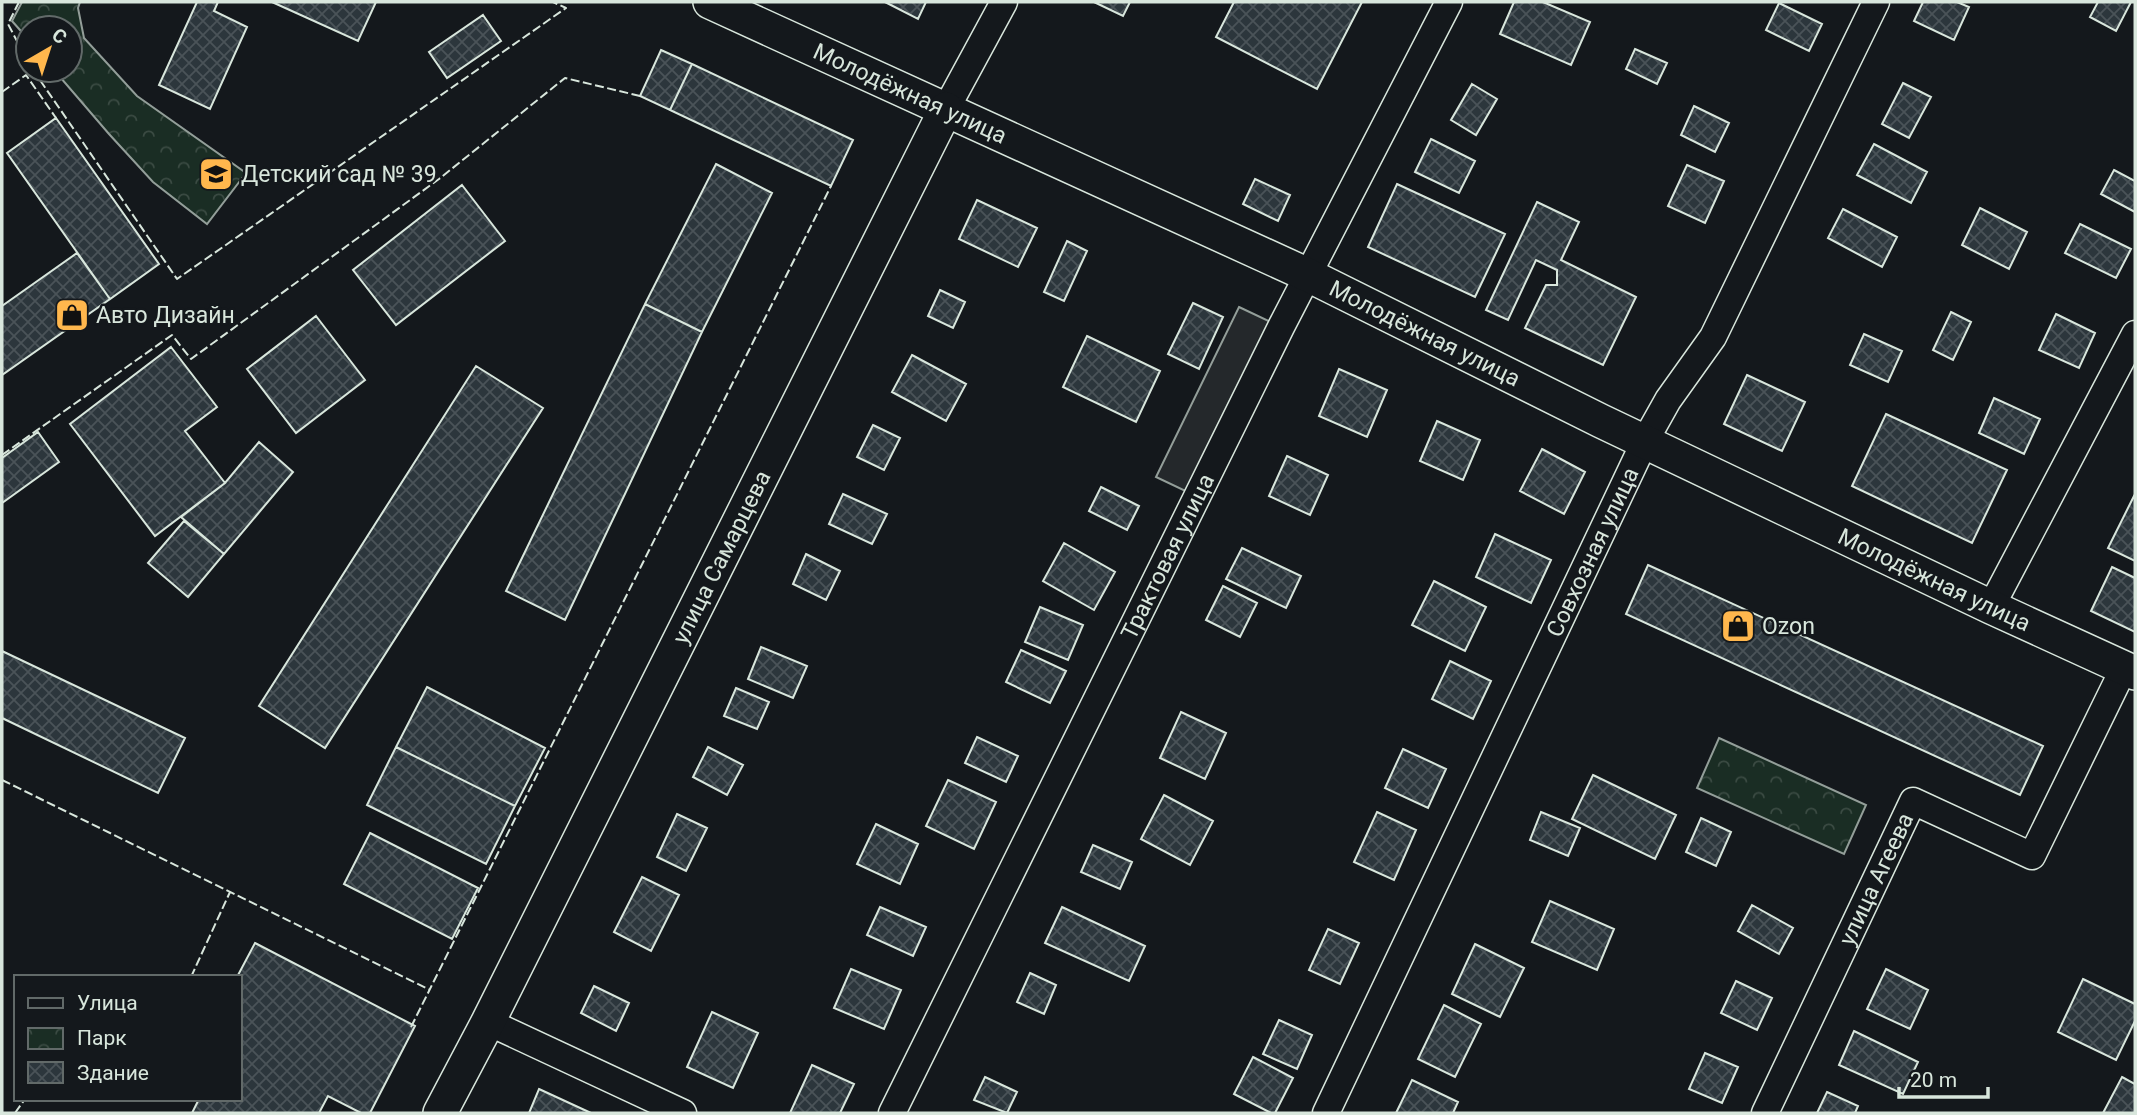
<svg xmlns="http://www.w3.org/2000/svg" width="2137" height="1115" font-family="Roboto,sans-serif">
  <style>
    .park { fill: url(#park-crowns); stroke: #939e99; stroke-width: 2 }
    .parking { fill: #24282b; stroke: #939e99; stroke-width: 2 }
    .building { fill: url(#building-cross-hatch); stroke: #d8e6dc; stroke-width: 2 }
    .lines { fill: none; stroke-linecap: round; stroke-linejoin: round }
    .minor-casing { stroke: #d8e6dc; stroke-width: 29 }
    .tertiary-casing { stroke: #d8e6dc; stroke-width: 36 }
    .minor { stroke: #14181c; stroke-width: 26 }
    .tertiary { stroke: #14181c; stroke-width: 33 }
    .fence { stroke: #d8e6dc; stroke-width: 2; stroke-dasharray: 9 3.5; stroke-linecap: butt }
    .labels { text-anchor: middle; stroke-width: 5; stroke-linejoin: round; paint-order: stroke }
    .street-label { font-size: 23px; fill: #d8e6dc; stroke: #14181c }
    .poi-label { font-size: 23px; fill: #d8e6dc; stroke: #14181c; text-anchor: start }
  </style>
  <defs>
    <pattern id="park-crowns" width="20" height="18" patternUnits="userSpaceOnUse" patternTransform="scale(1.75)"><rect width="20" height="18" fill="#1a2d24"/><path d="M2 6a3 3 0 1 1 6 0M12 15a3 3 0 1 1 6 0" fill="none" stroke="#3b4b43"/></pattern>
    <pattern id="building-cross-hatch" width="8" height="8" patternUnits="userSpaceOnUse" patternTransform="scale(1.75)"><rect width="8" height="8" fill="#2c363c"/><path d="M0 0l8 8M0 8l8-8" fill="none" stroke="#4a5358"/></pattern>
  </defs>
  <rect width="100%" height="100%" fill="#14181c"/>
  <path class="park" d="M22,2H80L78,8L84,38L137,96L246,173L207,224L153,182L109,134L54,70H70V28H28V39L12,21Z
    M1719,738L1866,805L1844,854L1697,788Z"/>
  <path class="parking" d="M1239,307L1281,327L1198,497L1156,477Z"/>
  <path class="building" d="M197,2H218L214,11L247,27L210,109L159,85Z
    M272,2H376L358,41Z
    M885,2H926L918,19Z
    M1094,2H1130L1123,16Z
    M1234,2H1362L1317,89L1216,37Z
    M1514,2H1543L1590,22L1571,65L1500,34Z
    M1923,2H1957L1969,7L1954,40L1914,21Z
    M2098,2H2131L2116,31L2090,17Z
    M1779,3L1822,24L1809,51L1766,30Z
    M483,15L501,41L447,78L429,52Z
    M1635,49L1667,63L1657,84L1626,69Z
    M661,50L692,64L670,110L640,96Z
    M692,64L853,140L831,186L670,110Z
    M1903,83L1931,97L1909,138L1882,124Z
    M1472,84L1497,99L1476,135L1451,120Z
    M1694,106L1729,123L1715,152L1681,135Z
    M56,118L159,264L110,299L7,153Z
    M1431,139L1475,161L1459,193L1415,172Z
    M1874,144L1927,172L1911,203L1857,175Z
    M716,164L772,193L702,332L645,304Z
    M1687,165L1724,181L1705,223L1668,206Z
    M2114,170L2135,181V212L2101,194Z
    M1255,179L1290,195L1278,221L1243,204Z
    M1397,184L1505,234L1475,297L1368,247Z
    M462,185L505,241L396,325L353,270Z
    M977,200L1037,228L1018,267L959,239Z
    M1537,202L1579,222L1561,260L1636,297L1603,365L1525,328L1546,285H1557V270L1536,260L1508,320L1486,310Z
    M1980,208L2027,232L2009,269L1962,245Z
    M1843,209L1897,237L1882,267L1828,238Z
    M2080,224L2131,249L2116,278L2065,253Z
    M1067,241L1087,251L1064,301L1044,292Z
    M77,253L110,299L2,375V306Z
    M940,290L965,302L953,328L928,316Z
    M1193,303L1223,317L1199,369L1168,354Z
    M645,304L702,332L565,620L506,591Z
    M1951,312L1971,322L1953,360L1933,350Z
    M2056,314L2095,333L2079,368L2039,350Z
    M316,316L365,380L296,433L247,369Z
    M1864,334L1902,351L1888,382L1850,365Z
    M1087,336L1160,371L1136,422L1063,387Z
    M171,347L217,407L185,431L225,483L155,536L70,424Z
    M912,355L966,384L946,421L892,392Z
    M476,366L543,408L325,748L259,706Z
    M1339,369L1387,390L1367,437L1319,416Z
    M1747,375L1805,402L1782,451L1724,424Z
    M1994,398L2040,419L2024,454L1979,433Z
    M1886,414L2007,470L1972,543L1852,486Z
    M1437,421L1480,440L1463,480L1420,461Z
    M873,425L900,438L884,470L857,457Z
    M38,432L59,462L2,503V458Z
    M259,442L293,472L224,554L181,517L225,483Z
    M1542,449L1585,472L1564,514L1520,491Z
    M1287,456L1328,475L1310,515L1269,496Z
    M1101,487L1139,506L1127,530L1089,511Z
    M843,494L887,514L872,544L829,524Z
    M2134,496L2135,497V561L2108,548Z
    M184,521L224,554L188,597L148,563Z
    M1495,534L1551,560L1531,603L1476,577Z
    M1064,543L1115,572L1094,610L1043,581Z
    M1242,548L1301,576L1286,608L1226,579Z
    M806,554L840,571L826,600L793,584Z
    M1648,565L2043,746L2020,795L1626,614Z
    M2112,567L2135,578V632L2091,611Z
    M1434,581L1486,607L1465,651L1412,625Z
    M1223,586L1257,603L1240,637L1206,620Z
    M1040,607L1083,625L1068,660L1025,642Z
    M761,647L807,666L793,698L748,679Z
    M1021,650L1066,671L1050,703L1006,682Z
    M2,651L185,738L158,793L2,718Z
    M1450,661L1491,681L1473,719L1432,699Z
    M427,687L545,748L515,806L396,747Z
    M736,688L769,702L757,729L724,716Z
    M1181,712L1226,733L1205,779L1160,758Z
    M977,737L1018,756L1006,782L965,763Z
    M396,747L515,806L486,864L367,805Z
    M708,747L743,765L727,795L693,777Z
    M1403,749L1446,769L1428,808L1385,788Z
    M1593,775L1676,815L1655,859L1572,819Z
    M948,780L996,802L974,849L926,826Z
    M1164,795L1213,821L1190,865L1141,839Z
    M1377,812L1416,830L1394,880L1354,862Z
    M1541,812L1580,828L1568,856L1530,840Z
    M677,814L707,828L686,871L657,857Z
    M1701,818L1731,832L1716,866L1686,852Z
    M876,824L918,844L900,884L857,864Z
    M370,833L478,888L452,939L344,884Z
    M1093,845L1132,862L1120,889L1081,872Z
    M642,877L679,895L651,951L614,932Z
    M1550,901L1614,929L1597,970L1532,942Z
    M1752,905L1793,928L1779,954L1738,931Z
    M880,907L926,927L913,956L867,935Z
    M1062,907L1145,946L1129,981L1045,943Z
    M1328,929L1359,943L1340,984L1309,970Z
    M255,943L415,1026L370,1113H361L328,1096L319,1113H192L199,1099H240V977H237Z
    M1475,944L1524,968L1500,1017L1452,994Z
    M851,969L901,990L884,1029L834,1008Z
    M1886,969L1928,990L1910,1029L1867,1009Z
    M1030,973L1056,985L1044,1014L1017,1002Z
    M2083,979L2135,1004V1021L2116,1060L2058,1032Z
    M1736,981L1772,998L1757,1030L1721,1013Z
    M594,986L629,1003L616,1031L581,1013Z
    M1444,1005L1481,1024L1455,1077L1418,1059Z
    M712,1012L758,1033L733,1088L687,1067Z
    M1279,1020L1312,1035L1297,1069L1263,1054Z
    M1854,1031L1918,1062L1903,1094L1839,1065Z
    M1705,1053L1738,1067L1722,1103L1689,1089Z
    M1253,1057L1293,1078L1275,1113H1271L1234,1094Z
    M812,1065L854,1084L840,1113H790Z
    M985,1077L1017,1092L1007,1113L974,1100Z
    M2122,1077L2135,1084V1113H2103Z
    M1412,1080L1458,1102L1453,1113H1396Z
    M539,1089L591,1113H529Z
    M1827,1092L1858,1106L1855,1113H1817Z"/>
  <g class="lines">
    <g class="minor-casing">
      <g id="minor">
        <path d="M946,109L1004,2"/>
        <path d="M1991,607L2135,334"/>
        <path d="M488,1022L683,1113"/>
        <path id="s1" d="M892,1113L1281,327L1449,2"/>
        <path id="s2" d="M1326,1113L1645,441L1668,400L1713,337L1876,2"/>
        <path id="s3" d="M1765,1113L1913,801L2032,856L2124,668"/>
      </g>
    </g>
    <g class="tertiary-casing">
      <g id="tertiary">
        <path id="s4" d="M710,2L1308,275L1601,421L1991,607L2135,673"/>
        <path id="s5" d="M440,1113L488,1022L946,109"/>
      </g>
    </g>
    <use href="#minor" class="minor"/>
    <use href="#tertiary" class="tertiary"/>
    <path class="fence" d="M19,2L8,24L28,62
      M33,70L177,279L566,8L553,2
      M2,92L26,75L56,118
      M2,455L172,335L191,359L439,179L565,78L640,96
      M2,780L430,990
      M191,977L230,892
      M411,1027L831,186
      M15,1113L25,1099"/>
  </g>
  <defs>
    <g id="school-square" transform="scale(1.75)"><rect x="-9" y="-9" width="18" height="18" rx="4" fill="#ffb74d" stroke="#14181c"/><path d="M0-5L7-2L0 1L-7-2ZM-4 1L0 2.5L4 1V4Q0 6-4 4Z" fill="#111"/></g>
    <g id="shop-square" transform="scale(1.75)"><rect x="-9" y="-9" width="18" height="18" rx="4" fill="#ffb74d" stroke="#14181c"/><path d="M-5-2.5h2.3a2.7 3.5 0 0 1 5.4 0H5L5.5 6h-11ZM-1.5-2.5h3a1.5 2.3 0 0 0-3 0Z" fill="#111"/></g>
  </defs>
  <g fill-rule="evenodd">
    <use href="#school-square" x="216" y="174"/>
    <use href="#shop-square" x="72" y="315"/>
    <use href="#shop-square" x="1738" y="626"/>
  </g>
  <g class="labels">
    <g class="street-label">
      <text dy="8" stroke="none"><textPath href="#s4" startOffset="220">Молодёжная улица</textPath></text>
      <text dy="8" stroke="none"><textPath href="#s4" startOffset="788">Молодёжная улица</textPath></text>
      <text dy="8" stroke="none"><textPath href="#s2" startOffset="621">Совхозная улица</textPath></text>
      <text dy="8" stroke="none"><textPath href="#s1" startOffset="621">Трактовая улица</textPath></text>
      <text dy="8" stroke="none"><textPath href="#s5" startOffset="623">улица Самарцева</textPath></text>
      <text dy="8" stroke="none"><textPath href="#s4" startOffset="1354">Молодёжная улица</textPath></text>
      <text dy="8" stroke="none"><textPath href="#s3" startOffset="259">улица Агеева</textPath></text>
    </g>
    <g class="poi-label">
      <text x="241" y="182">Детский сад № 39</text>
      <text x="96" y="323">Авто Дизайн</text>
      <text x="1762" y="634">Ozon</text>
    </g>
  </g>
  <rect width="2137" height="1115" fill="none" stroke="#d8e6dc" stroke-width="7"/>
  <rect x="14" y="975" width="228" height="126" fill="#14181c" stroke="#626a69" stroke-width="2"/>
  <rect x="28" y="998" width="35" height="10" fill="#14181c" stroke="#626a69" stroke-width="2"/>
  <text x="77" y="1010" font-size="21" fill="#d8e6dc">Улица</text>
  <rect x="28" y="1028" width="35" height="21" fill="url(#park-crowns)" stroke="#626a69" stroke-width="2"/>
  <text x="77" y="1045" font-size="21" fill="#d8e6dc">Парк</text>
  <rect x="28" y="1062" width="35" height="21" fill="url(#building-cross-hatch)" stroke="#626a69" stroke-width="2"/>
  <text x="77" y="1080" font-size="21" fill="#d8e6dc">Здание</text>
  <g transform="translate(49 49) rotate(39)"><circle r="33" fill="#14181c" stroke="#626a69" stroke-width="2"/>
  <path d="M0-5L12 26L0 18L-12 26Z" fill="#ffb74d"/>
  <text y="-10" font-size="19" font-weight="bold" text-anchor="middle" fill="#d8e6dc">С</text>
  </g>
  <path d="M1899 1087v10h89v-10" fill="none" stroke="#d8e6dc" stroke-width="3.5"/>
  <text x="1910" y="1087" font-size="21" fill="#d8e6dc" stroke="#14181c" stroke-width="5" paint-order="stroke">20 m</text>
</svg>
